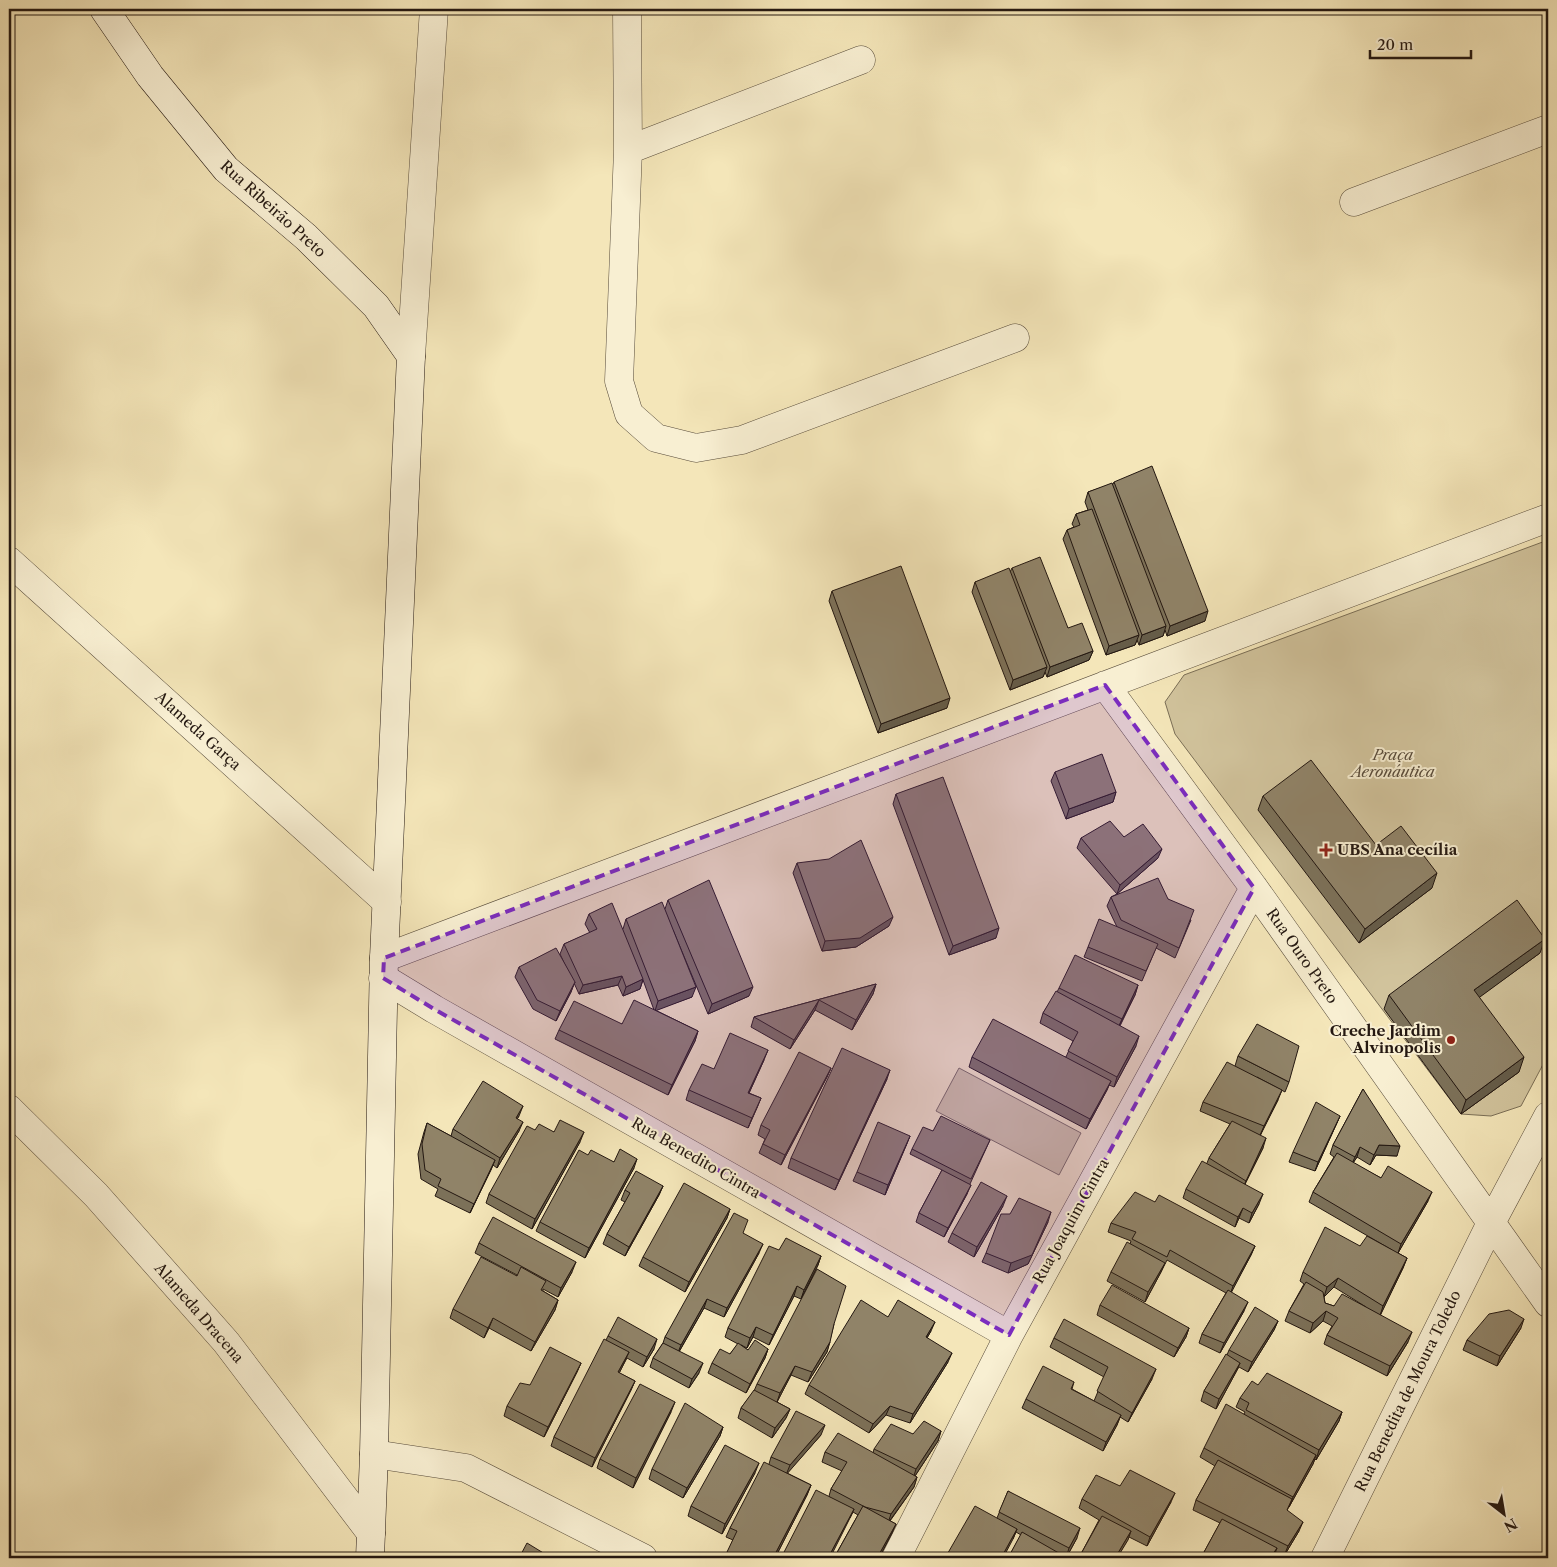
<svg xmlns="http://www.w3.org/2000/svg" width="1557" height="1567" font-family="'Libre Caslon Text',serif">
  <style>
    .green { fill: #d1c39c; stroke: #7a6e56 }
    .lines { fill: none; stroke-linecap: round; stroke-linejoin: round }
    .street-casing { stroke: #584c3b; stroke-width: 29 }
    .secondary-casing { stroke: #241811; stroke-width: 29 }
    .street { stroke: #f8efd2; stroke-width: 28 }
    .secondary { stroke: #f8efd2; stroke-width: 28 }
    .wall { fill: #7c7159; stroke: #241811; fill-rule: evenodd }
    .shaded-wall { fill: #655c49; stroke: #241811 }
    .building { fill: #908368; stroke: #241811 }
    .marked { fill: #7b2cbf; fill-opacity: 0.2; stroke: #7b2cbf; stroke-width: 4; stroke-dasharray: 10 6; stroke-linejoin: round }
    .poi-dot { fill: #8f2418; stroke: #f8efd2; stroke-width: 2 }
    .labels { text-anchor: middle; stroke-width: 4; stroke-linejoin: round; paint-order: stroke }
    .street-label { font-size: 15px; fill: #241811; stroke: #f8efd2 }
    .park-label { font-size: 15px; font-style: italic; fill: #584b3b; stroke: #f8efd2 }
    .poi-label { font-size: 15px; font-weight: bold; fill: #241811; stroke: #f8efd2; text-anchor: start }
  </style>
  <rect width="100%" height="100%" fill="#f4e6b9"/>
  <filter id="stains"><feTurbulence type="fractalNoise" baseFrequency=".004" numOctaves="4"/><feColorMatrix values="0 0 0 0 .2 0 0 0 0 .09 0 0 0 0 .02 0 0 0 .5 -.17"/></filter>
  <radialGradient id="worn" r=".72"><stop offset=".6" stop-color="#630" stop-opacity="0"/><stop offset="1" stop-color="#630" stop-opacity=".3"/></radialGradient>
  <path class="green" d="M1548,540V1055L1521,1106L1491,1116L1461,1114L1175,734L1165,702L1184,675Z
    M959,1068L1081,1133L1059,1175L936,1111Z"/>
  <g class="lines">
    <g class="street-casing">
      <path id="street" d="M627,9L628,150L619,381L629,414L656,438L696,448L742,440L1015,338
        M628,150L861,60
        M1354,202L1548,129
        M411,356L434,9
        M9,561L387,902
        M1105,685L1254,888L1548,1303
        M384,958L1548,518
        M383,978L434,1009L1009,1335
        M9,1109L96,1195L226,1342L371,1533
        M374,1454L466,1468L643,1558
        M896,1558L1009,1335L1254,888
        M1325,1558L1491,1223L1548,1116"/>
    </g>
    <g class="secondary-casing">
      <path id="secondary" d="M104,9L150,76L226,169L306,237L376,306L411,356L384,958L374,1454L370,1558"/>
    </g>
    <use href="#street" class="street"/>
    <use href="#secondary" class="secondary"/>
  </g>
  <path class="wall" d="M1114,482L1205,621L1167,636L1165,630L1163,636L1139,645L1137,640L1135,645L1106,655L1063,539L1067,530L1074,527L1072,524L1076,514L1088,510L1085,502L1088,492L1113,484Z
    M1012,568L1068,628L1093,651L1089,660L1047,677L1045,672L1043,677L1010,690L972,592L975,582L1010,572Z
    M832,591L947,708L878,733L829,601Z
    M1055,772L1116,792L1113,802L1066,819L1051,781Z
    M896,794L996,938L949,955L893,804Z
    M1263,796L1376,845L1432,888L1359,943L1258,810Z
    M1124,837L1158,858L1117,894L1168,899L1191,920L1175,958L1156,948L1142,981L1084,957L1088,947L1117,927L1107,906L1111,897L1117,894L1077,848L1081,838Z
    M797,863L889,926L856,947L822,951L793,873Z
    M668,900L749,996L708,1014L673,930L692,997L655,1010L698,1031L695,1041L668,1095L555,1039L559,1030L622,1024L654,1010L643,980L640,989L623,996L618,985L579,994L574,983L571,992L556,1021L533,1009L515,977L519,967L568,971L560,954L564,944L590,933L585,924L589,914L623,929L626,919L665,909Z
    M1540,953L1479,997L1519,1072L1461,1114L1384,1009L1389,995Z
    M876,984L873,994L852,1030L815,1010L790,1049L751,1027L754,1017Z
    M1138,985L1135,995L1120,1026L1136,1046L1114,1087L1109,1085L1107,1090L1086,1129L969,1067L972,1057H1066L1073,1041L1040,1023L1043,1013L1057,992L1059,988Z
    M1238,1056L1289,1082L1285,1092L1257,1077L1278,1100L1260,1135L1263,1148L1245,1184L1259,1204L1249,1223L1239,1218L1235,1227L1183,1198L1186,1189L1207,1163L1209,1158L1230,1124L1200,1111L1203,1102L1235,1066Z
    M764,1060L749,1093L761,1098L748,1128L686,1100L689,1090L714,1069Z
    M831,1068L827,1077L781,1165L759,1153L765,1139L758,1135L761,1125Z
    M887,1079L835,1190L788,1168L791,1158Z
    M1363,1089L1397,1156L1376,1155L1370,1165L1357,1157L1353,1163L1381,1178L1428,1201L1398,1253L1407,1258L1403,1268L1380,1315L1408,1342L1387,1376L1324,1344L1327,1335L1332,1326L1323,1321L1310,1333L1285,1321L1289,1311L1304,1284L1300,1281L1303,1272L1360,1246L1392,1250L1309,1202L1313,1192L1334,1157L1330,1154L1333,1145ZM1334,1287L1366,1307L1334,1306L1325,1303L1324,1297Z
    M519,1116L517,1119L519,1131L497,1168L493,1165L470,1213L435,1196L438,1189L421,1179L418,1154L424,1132L427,1123L451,1136L453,1129Z
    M1340,1116L1336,1125L1315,1171L1289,1162L1293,1152Z
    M535,1130L554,1132L580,1142L532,1229L486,1203L489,1194Z
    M933,1131L990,1140L970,1184L967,1194L944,1237L916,1222L919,1213L942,1170L910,1154L912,1149Z
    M910,1136L885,1195L853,1181L857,1172Z
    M588,1155L614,1162L634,1168L585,1258L536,1231L540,1222Z
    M663,1186L659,1195L625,1256L603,1244L607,1234L625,1202L621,1200L625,1190Z
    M1155,1202L1255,1246L1251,1255L1231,1292L1244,1311L1220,1353L1199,1343L1202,1334L1226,1293L1167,1260L1161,1272L1145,1302L1107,1281L1111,1272L1130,1244L1131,1241L1108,1232L1111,1223Z
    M1003,1206L974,1257L948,1242L952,1233Z
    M730,1209L727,1218L685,1292L639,1266L643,1257Z
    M1048,1222L1028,1264L1008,1273L982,1262L986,1253Z
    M743,1233L759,1253L724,1317L704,1308L679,1352L699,1373L689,1388L650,1367L653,1358L663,1343L665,1337Z
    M479,1243L572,1272L558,1297L543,1289V1291L558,1300L555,1310L531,1351L489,1328L484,1338L450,1318L453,1309L517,1275L475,1253Z
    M779,1250L821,1256L818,1265L801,1299L794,1296L769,1345L753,1337L747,1348L741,1345L748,1350L768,1349L765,1358L746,1393L708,1373L712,1363L730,1354L738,1344L725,1337L728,1328Z
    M1100,1305L1189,1328L1186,1337L1174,1357L1097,1315Z
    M888,1317L931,1331L927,1338L948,1362L910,1423L886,1415L869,1433L805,1394L809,1385Z
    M1278,1321L1274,1330L1248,1372L1239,1367L1236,1372L1216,1409L1201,1401L1204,1391L1227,1355L1229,1350Z
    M834,1324L827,1352L808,1382L791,1375L777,1402L790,1409L786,1418L772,1438L738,1418L741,1408L754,1391L757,1384Z
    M1521,1328L1497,1366L1463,1350L1467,1340Z
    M608,1336L654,1349L643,1367L627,1358L619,1373L635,1381L631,1390L592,1467L551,1446L554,1437L606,1340Z
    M1054,1338L1152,1379L1128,1422L1120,1417L1117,1425L1103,1451L1022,1408L1026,1399L1074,1382L1072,1389L1094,1401L1104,1377L1050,1347Z
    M581,1363L577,1372L544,1437L504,1416L507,1406L530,1385Z
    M1258,1385L1342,1412L1339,1421L1316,1460L1315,1459L1313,1464L1289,1507L1287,1510L1299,1531L1284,1556L1276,1552L1273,1558H1201L1203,1554L1220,1523L1193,1510L1196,1500L1215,1466L1200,1457L1204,1448L1244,1414L1245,1412L1236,1407L1240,1398Z
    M671,1412L633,1488L597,1468L600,1459Z
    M723,1427L720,1436L683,1498L649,1479L652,1469Z
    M941,1431L938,1441L915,1476L917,1477L914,1487L890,1521L896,1524L892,1533L879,1558H834L858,1515L853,1512L850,1518L829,1496L831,1489L842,1471L822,1462L825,1452L873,1453L874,1449L913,1434Z
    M821,1435L787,1473L811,1485L807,1495L775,1558H725L733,1540L726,1537L730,1528L769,1464L771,1457Z
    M755,1473L722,1534L688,1516L691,1506Z
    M1120,1486L1171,1502L1147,1546L1129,1537L1117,1558H1080L1082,1552L1099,1520L1079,1508L1082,1499Z
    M1008,1491L1077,1538L1066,1558L1064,1556L1063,1558H1008L1021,1535L1016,1532L1013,1539L997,1518Z"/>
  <path class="shaded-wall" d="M1208,611L1205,621L1167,636L1170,626Z
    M1166,626L1163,636L1139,645L1142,635Z
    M1139,635L1135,645L1106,655L1109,646Z
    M1093,651L1089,660L1047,677L1050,667Z
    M1047,667L1043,677L1010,690L1013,680Z
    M950,698L947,708L878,733L881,724Z
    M1116,792L1113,802L1066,819L1069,809Z
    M1162,849L1158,858L1117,894L1120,885Z
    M1437,873L1432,888L1359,943L1365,929Z
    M893,917L889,926L856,947L822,951L825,941Z
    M999,928L996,938L949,955L953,946Z
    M1545,939L1540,953L1469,1005L1474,990Z
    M622,976L618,985L579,994L583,985Z
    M643,979L640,989L623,996L626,987Z
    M575,982L571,992L556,1021L560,1011Z
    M876,984L873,994L852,1030L856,1020Z
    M1138,985L1135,995L1118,1028L1122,1019Z
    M696,987L692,997L655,1011L658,1001Z
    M753,987L749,996L708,1014L712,1004Z
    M819,1000L815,1010L790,1049L794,1040Z
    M698,1031L695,1041L668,1095L672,1085Z
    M1139,1036L1136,1046L1114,1087L1117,1077Z
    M768,1050L764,1060L745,1102L748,1093Z
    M1524,1057L1519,1072L1461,1114L1466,1100Z
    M831,1068L827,1077L781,1165L785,1155Z
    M890,1070L887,1079L835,1190L839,1180Z
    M1111,1081L1107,1090L1086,1129L1090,1119Z
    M1282,1090L1278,1100L1260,1136L1264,1126Z
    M761,1098L757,1108L748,1128L752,1118Z
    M523,1106L519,1116L512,1127L516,1118Z
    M1340,1116L1336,1125L1315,1171L1318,1162Z
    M523,1122L519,1131L497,1168L500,1158Z
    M584,1132L580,1142L532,1229L535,1219Z
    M910,1136L906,1146L885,1195L888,1185Z
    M1266,1138L1263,1148L1242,1190L1246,1181Z
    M1379,1145L1400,1146L1397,1156L1376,1155L1370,1165L1374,1155Z
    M1360,1147L1357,1157L1351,1166L1355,1157Z
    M637,1159L634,1168L585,1258L589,1248Z
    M495,1160L491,1170L470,1213L474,1204Z
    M971,1185L967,1194L944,1237L948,1228Z
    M663,1186L659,1195L625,1256L629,1247Z
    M1432,1192L1428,1201L1398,1253L1401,1244Z
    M1263,1194L1259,1204L1249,1223L1252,1213Z
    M1007,1196L1003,1206L974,1257L977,1247Z
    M1243,1208L1239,1218L1235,1227L1238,1217Z
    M730,1209L727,1218L685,1292L689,1282Z
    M1051,1212L1048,1222L1028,1264L1008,1273L1011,1263Z
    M763,1244L759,1253L724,1317L727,1308Z
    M1255,1246L1251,1255L1230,1295L1233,1286Z
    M821,1256L818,1265L801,1299L804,1290Z
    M1407,1258L1403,1268L1380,1316L1383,1306Z
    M576,1262L572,1272L558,1297L561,1288Z
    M1165,1263L1161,1272L1145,1302L1148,1292Z
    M1338,1278L1334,1287L1324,1297L1327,1287Z
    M797,1286L794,1296L769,1345L773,1335Z
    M707,1299L704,1308L677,1355L681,1345Z
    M558,1300L555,1310L531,1351L535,1342Z
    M1248,1302L1244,1311L1220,1353L1224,1343Z
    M1326,1311L1323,1321L1310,1333L1313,1323Z
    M493,1318L489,1328L484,1338L488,1328Z
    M1524,1319L1521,1328L1497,1366L1500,1356Z
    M1278,1321L1274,1330L1248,1372L1252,1362Z
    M935,1322L931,1331L922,1346L926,1337Z
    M756,1327L753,1337L747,1348L750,1338Z
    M1189,1328L1186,1337L1174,1357L1178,1348Z
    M1412,1332L1408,1342L1387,1376L1390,1366Z
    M657,1339L654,1349L643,1367L647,1357Z
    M830,1342L827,1352L808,1382L812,1372Z
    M768,1349L765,1358L746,1393L750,1384Z
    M629,1352L625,1361L615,1382L618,1372Z
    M952,1353L948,1362L910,1423L913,1414Z
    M581,1363L577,1372L544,1437L548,1427Z
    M703,1363L699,1373L689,1388L692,1379Z
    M1240,1363L1236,1372L1216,1409L1219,1399Z
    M795,1366L791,1375L777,1402L780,1393Z
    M1156,1369L1152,1379L1128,1422L1132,1413Z
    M635,1381L631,1390L592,1467L595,1458Z
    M675,1402L671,1412L633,1488L636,1478Z
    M890,1406L886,1415L869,1433L873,1424Z
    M790,1409L786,1418L772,1438L775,1428Z
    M1342,1412L1339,1421L1316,1460L1319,1450Z
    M1121,1415L1117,1425L1103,1451L1106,1442Z
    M825,1425L821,1435L786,1475L790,1465Z
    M723,1427L720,1436L683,1498L687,1488Z
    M941,1431L938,1441L913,1479L916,1469Z
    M1316,1455L1313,1464L1289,1507L1293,1497Z
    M759,1463L755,1473L722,1534L725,1524Z
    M917,1477L914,1487L888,1523L891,1514Z
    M811,1485L807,1495L775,1558H773Z
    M1175,1493L1171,1502L1147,1546L1150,1537Z
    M854,1509L850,1518L830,1558H828Z
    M1303,1522L1299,1531L1284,1556L1288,1546Z
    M896,1524L892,1533L879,1558H877Z
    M1080,1528L1077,1538L1066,1558L1069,1548Z
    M1017,1529L1013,1539L1003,1558H1001Z
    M1131,1531L1128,1540L1117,1558H1115Z
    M1277,1548L1273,1558H1270Z"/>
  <path class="building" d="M1152,466L1208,611L1170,626L1114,482Z
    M1112,483L1166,626L1142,635L1088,492Z
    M1092,509L1139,635L1109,646L1067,530L1080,525L1076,514Z
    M1040,557L1068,628L1082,623L1093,651L1050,667L1012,568Z
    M901,566L950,698L881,724L832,591Z
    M1009,568L1047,667L1013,680L975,582Z
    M1102,754L1116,792L1069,809L1055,772Z
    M1311,760L1376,845L1401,826L1437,873L1365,929L1263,796Z
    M943,777L999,928L953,946L896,794Z
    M1110,821L1124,837L1143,824L1162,849L1120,885L1081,838Z
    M861,840L893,917L860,938L825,941L797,863L829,859Z
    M1158,878L1168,899L1194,910L1179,948L1121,920L1111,897Z
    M709,880L753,987L712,1004L668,900Z
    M1517,900L1545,939L1474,990L1524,1057L1466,1100L1389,995Z
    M662,902L696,987L658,1001L626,919Z
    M612,903L643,979L626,987L622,976L583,985L564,944L597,929L589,914Z
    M1099,919L1158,944L1146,971L1088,947Z
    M556,948L575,982L560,1011L537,1000L519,967Z
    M1075,955L1138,985L1122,1019L1059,988Z
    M876,984L856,1020L819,1000L794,1040L754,1017Z
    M1056,991L1139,1036L1117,1077L1068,1051L1078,1032L1043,1013Z
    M634,1000L698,1031L672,1085L559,1030L574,1001L622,1024Z
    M993,1019L1111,1081L1090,1119L972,1057Z
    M1257,1024L1299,1046L1289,1082L1238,1056Z
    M730,1033L768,1050L748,1093L761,1098L752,1118L689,1090L702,1064L714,1069Z
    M842,1048L890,1070L839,1180L791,1158Z
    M799,1052L831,1068L785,1155L763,1144L770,1130L761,1125Z
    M1227,1062L1282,1090L1264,1126L1203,1102Z
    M483,1081L523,1106L516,1118L523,1122L500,1158L453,1129Z
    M1363,1089L1400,1146L1379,1145L1374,1155L1360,1147L1355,1157L1333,1145Z
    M1316,1102L1340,1116L1318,1162L1293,1152Z
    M941,1116L990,1140L971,1179L912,1149L923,1127L933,1131Z
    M560,1120L584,1132L535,1219L489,1194L527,1126L535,1130L539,1124L554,1132Z
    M1232,1121L1266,1138L1246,1181L1209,1158Z
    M878,1122L910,1136L888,1185L857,1172Z
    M427,1123L495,1160L474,1204L438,1186L441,1179L425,1170L422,1144Z
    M620,1149L637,1159L589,1248L540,1222L579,1150L588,1155L591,1150L614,1162Z
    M1337,1153L1381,1178L1388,1166L1432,1192L1401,1244L1313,1192Z
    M1202,1161L1263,1194L1252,1213L1243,1208L1238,1217L1186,1189Z
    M942,1170L971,1185L948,1228L919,1213Z
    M636,1171L663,1186L629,1247L607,1234L630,1193L625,1190Z
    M981,1182L1007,1196L977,1247L952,1233Z
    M684,1183L730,1209L689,1282L643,1257Z
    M1135,1192L1155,1202L1159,1195L1255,1246L1233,1286L1170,1250L1167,1257L1132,1239L1136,1232L1111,1223Z
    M1019,1198L1051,1212L1032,1255L1011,1263L986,1253L1001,1214H1010Z
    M734,1213L748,1220L743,1233L763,1244L727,1308L707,1299L681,1345L665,1337Z
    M493,1217L576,1262L561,1288L479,1243Z
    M1325,1227L1360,1246L1367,1236L1407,1258L1383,1306L1338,1278L1327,1287L1303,1272Z
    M786,1238L821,1256L804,1290L797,1286L773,1335L756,1327L750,1338L728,1328L769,1246L779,1250Z
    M1127,1242L1165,1263L1148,1292L1111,1272Z
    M481,1257L517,1276L521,1267L546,1281L541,1290L558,1300L535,1342L493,1318L488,1328L453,1309Z
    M817,1269L846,1286L834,1324L830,1342L812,1372L795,1366L780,1393L757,1384Z
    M1306,1282L1323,1292L1325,1303L1334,1306L1342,1294L1412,1332L1390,1366L1327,1335L1338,1318L1326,1311L1313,1323L1289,1311Z
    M1112,1285L1189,1328L1178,1348L1100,1305Z
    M1228,1290L1248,1302L1224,1343L1202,1334Z
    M861,1300L888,1317L898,1300L935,1322L926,1337L952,1353L913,1414L890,1406L873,1424L809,1385Z
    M1255,1307L1278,1321L1252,1362L1229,1350Z
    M1509,1310L1524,1319L1500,1356L1467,1340L1489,1314Z
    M618,1317L657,1339L647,1357L608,1336Z
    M1064,1319L1156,1369L1132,1413L1097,1391L1108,1367L1054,1338Z
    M604,1339L629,1352L618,1372L635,1381L595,1458L554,1437Z
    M755,1340L768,1349L750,1384L712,1363L720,1349L730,1354L738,1343L748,1350Z
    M663,1343L703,1363L692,1379L653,1358Z
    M550,1347L581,1363L548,1427L507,1406L520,1383L530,1385Z
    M1226,1354L1240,1363L1219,1399L1204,1391Z
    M1043,1366L1074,1382L1071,1389L1121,1415L1106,1442L1026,1399Z
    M1267,1373L1342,1412L1319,1450L1246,1410L1249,1403L1240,1398L1252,1381L1258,1385Z
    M640,1384L675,1402L636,1478L600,1459Z
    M754,1390L790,1409L775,1428L741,1408Z
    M685,1403L723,1427L687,1488L652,1469Z
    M1226,1404L1316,1455L1293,1497L1204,1448Z
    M796,1411L825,1425L790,1465L771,1457Z
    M924,1421L941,1431L916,1469L874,1449L891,1424L913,1434Z
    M838,1433L917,1477L891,1514L865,1507L831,1489L847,1462L825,1452Z
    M725,1445L759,1463L725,1524L691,1506Z
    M1218,1460L1292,1499L1287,1510L1303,1522L1288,1546L1196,1500Z
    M764,1462L811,1485L773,1558H739L727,1552L737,1531L730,1528Z
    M1130,1470L1175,1493L1150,1537L1082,1499L1096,1475L1120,1486Z
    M816,1490L854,1509L828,1558H781Z
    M1008,1491L1080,1528L1069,1548L999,1512Z
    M863,1506L896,1524L877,1558H834Z
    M975,1506L1017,1529L1001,1558H945Z
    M1102,1516L1131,1531L1115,1558H1093L1082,1552Z
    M1222,1519L1277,1548L1270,1558H1211L1203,1554Z
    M1022,1532L1064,1556L1063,1558H1008Z
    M527,1543L545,1554L543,1558H519Z
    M559,1557H567L571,1558H558Z"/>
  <path class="marked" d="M1105,685L1254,888L1009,1335L434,1009L383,978L384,958Z"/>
  <g class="poi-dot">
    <path d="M1323.5 842.5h5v5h5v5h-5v5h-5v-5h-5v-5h5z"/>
    <circle cx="1451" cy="1040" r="5"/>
  </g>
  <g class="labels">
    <g class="street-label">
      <text transform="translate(273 209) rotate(42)" y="5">Rua Ribeirão Preto</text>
      <text transform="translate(198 731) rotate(42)" y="5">Alameda Garça</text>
      <text transform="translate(1302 956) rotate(55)" y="5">Rua Ouro Preto</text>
      <text transform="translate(696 1158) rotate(30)" y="5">Rua Benedito Cintra</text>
      <text transform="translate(1071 1221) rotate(-61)" y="5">Rua Joaquim Cintra</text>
      <text transform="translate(199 1313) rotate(49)" y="5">Alameda Dracena</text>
      <text transform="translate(1408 1391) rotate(-64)" y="5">Rua Benedita de Moura Toledo</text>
    </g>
    <g class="park-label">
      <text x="1393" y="760">Praça<tspan x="1393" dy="17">Aeronáutica</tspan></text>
    </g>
    <g class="poi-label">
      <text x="1337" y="855">UBS Ana cecília</text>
      <text x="1441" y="1036" text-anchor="end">Creche Jardim<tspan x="1441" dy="17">Alvinopolis</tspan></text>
    </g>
  </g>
  <rect width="1557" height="1567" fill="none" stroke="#f4e6b9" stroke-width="30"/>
  <rect x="10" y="10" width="1537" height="1547" fill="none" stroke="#241811" stroke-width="2.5"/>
  <rect x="15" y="15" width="1527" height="1537" fill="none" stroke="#241811"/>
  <g transform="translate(1504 1514) rotate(149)" stroke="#f8efd2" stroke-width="4" paint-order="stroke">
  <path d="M0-4L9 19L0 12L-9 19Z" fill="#241811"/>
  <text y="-8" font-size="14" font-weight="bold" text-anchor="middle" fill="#241811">N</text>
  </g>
  <path d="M1370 50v8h101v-8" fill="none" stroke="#241811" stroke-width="2.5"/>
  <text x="1377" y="50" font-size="15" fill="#241811" stroke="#f8efd2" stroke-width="4" paint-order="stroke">20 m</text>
  <rect width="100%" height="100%" filter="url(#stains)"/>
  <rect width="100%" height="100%" fill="url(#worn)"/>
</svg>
